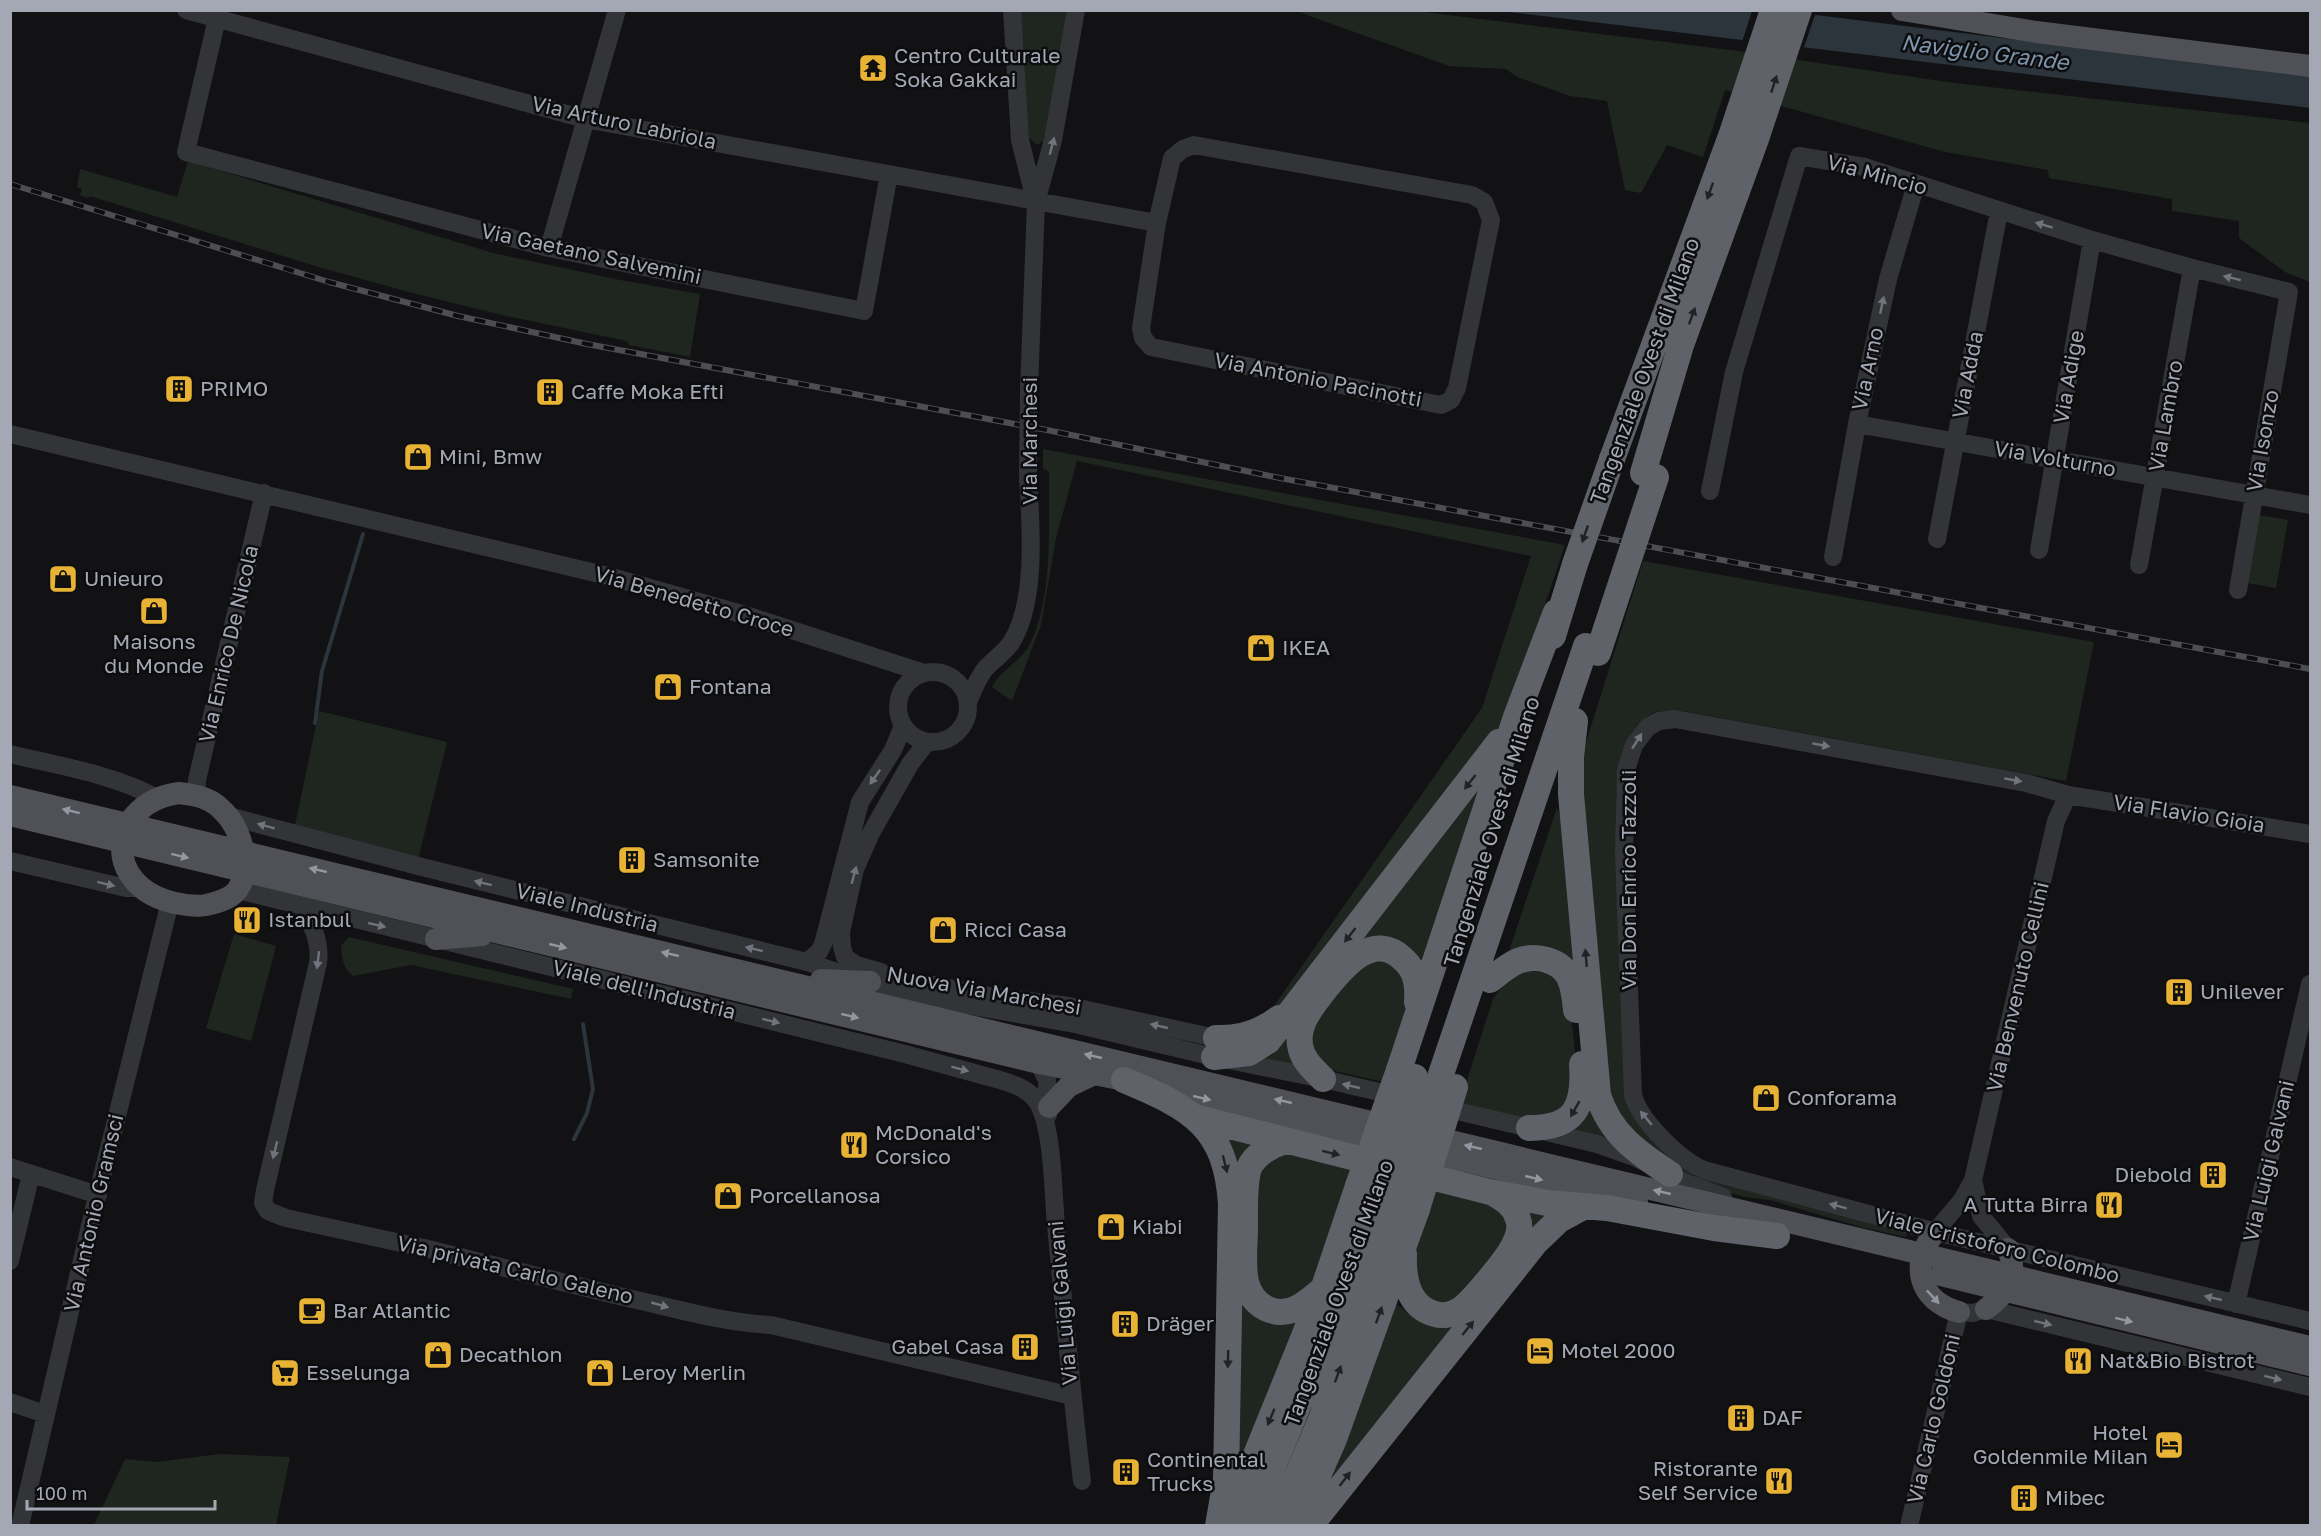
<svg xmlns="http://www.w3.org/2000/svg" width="2321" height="1536" font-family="'Golos Text',sans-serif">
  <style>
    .green { fill: #1f2620 }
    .water { fill: #2c343c }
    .pier { fill: #121214 }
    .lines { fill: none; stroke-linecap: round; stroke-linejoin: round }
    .stream { stroke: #2c343c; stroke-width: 4 }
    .minor { stroke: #333438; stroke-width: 18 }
    .major { stroke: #505157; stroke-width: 22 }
    .highway { stroke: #606269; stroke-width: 26 }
    .rail-casing { stroke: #4c4e53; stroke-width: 6 }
    .rail { stroke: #0d0d0f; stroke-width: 4; stroke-dasharray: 11; stroke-linecap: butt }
    .minor-bridge { stroke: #333438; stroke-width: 18 }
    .highway-bridge { stroke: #606269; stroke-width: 26 }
    .oneway { fill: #222226 }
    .oneway2 { fill: #71747c }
    .oneway3 { fill: #9397a1 }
    .labels { text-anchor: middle; stroke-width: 5; stroke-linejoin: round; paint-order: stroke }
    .poi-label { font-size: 21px; fill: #a4a8b4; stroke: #0d0d0f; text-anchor: start }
    .street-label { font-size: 21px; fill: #a4a8b4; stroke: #0d0d0f }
    .water-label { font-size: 22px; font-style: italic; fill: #7c95ad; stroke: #0d0d0f }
  </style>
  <rect width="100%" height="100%" fill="#121214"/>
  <path class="green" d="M1017,11H1071L1048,138L1037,145L1027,136Z
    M1296,11H1416L1738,51L1954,83L2310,123V282L2285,272L2239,238V221L2172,211V199L2049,178L2048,170L1945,152L1725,90L1703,157L1667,145L1641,193L1625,190L1607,101L1570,96L1517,77L1506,69L1449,66Z
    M188,161L493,253L620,280L700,294L690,357L629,345L627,341L502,315L409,292L322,268L90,196L88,198L80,195L82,189L77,187L80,169L177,197Z
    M1043,449L1565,545L1515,694L1497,732L1269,1019L1267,1016L1482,708L1531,556L1077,461L1056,538L1041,625L1012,701L992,687C1000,670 1019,663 1029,646C1054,599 1048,525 1049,472L1043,468Z
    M2259,515L2288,520L2276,588L2247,583Z
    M1643,561L2094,642L2066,781L1682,711L1654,712L1643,722L1622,756L1616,794L1628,1098L1684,1168L1694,1176L1907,1231L1906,1237L1864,1228L1770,1200L1745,1197L1713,1188L1676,1171L1609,1109L1581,758Z
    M319,711L447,742L418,860L295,825Z
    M1481,783L1423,975L1387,946L1306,1008L1303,1067L1259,1057Z
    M1557,808L1563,822L1614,1141L1571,1130L1586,1106L1578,1005L1571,977L1507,957Z
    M234,934L276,946L251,1041L206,1028Z
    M349,937L573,989L571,999L411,965L353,976C343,968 342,958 341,946Z
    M1385,961L1401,971L1410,997L1384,1082L1326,1069L1309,1050L1308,1028L1364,962Z
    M1523,971C1534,971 1546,971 1554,978C1577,999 1577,1077 1575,1106L1531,1121L1460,1102L1493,999L1505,982Z
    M1223,1131L1261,1142L1238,1270L1300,1320L1236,1491L1232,1148Z
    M1269,1151L1357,1162L1323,1271L1295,1306L1254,1293L1257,1162Z
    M1433,1184L1487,1195L1513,1229L1473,1289L1438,1310L1408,1277Z
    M1521,1209L1557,1214L1328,1494L1318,1490L1392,1301L1418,1320L1456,1322Z
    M220,1454L290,1457L276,1525H94L125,1459L157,1462Z"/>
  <path class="water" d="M1501,11H1784L2310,76V108Z"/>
  <path class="pier" d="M1808,10L1816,12L1803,50L1742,42L1752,11Z"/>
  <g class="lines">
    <path class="stream" d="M315,723L322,671L363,534
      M574,1139L587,1113L593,1089L583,1024"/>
    <path class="minor" d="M186,10L585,119L1157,223
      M219,10L186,152L549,248L864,311L889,174
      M1012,10L1020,140L1035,200
      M1194,145L1472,195L1484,202L1491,220L1457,388L1451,400L1441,405L1151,347L1143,338L1141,328L1157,223L1172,158L1183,149Z
      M549,248L617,10
      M1029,390L1036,202L1053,140L1076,10
      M1857,424L2310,505
      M10,434L608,576L752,617L924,673
      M1710,491L1734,372L1799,156L1865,167L2092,240L2192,268L2289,292L2238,590
      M1937,539L1999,211
      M2039,550L2092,240
      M1833,557L1857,424L1888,279L1916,184
      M2139,565L2192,268
      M898 707a35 35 0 1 1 70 0a35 35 0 1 1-70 0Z
      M968,702C973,691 977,679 985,669C993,660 1004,653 1011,643C1037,603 1031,525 1028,478
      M10,754C59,766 113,774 157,798
      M196,795L197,780L264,493
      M228,816L422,867L807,962L857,979L956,1003L1075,1024L1214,1057L1323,1079L1401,1097
      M2310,834L2068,795L2026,783L1675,719L1659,721L1648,727L1634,745L1626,770L1624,854L1633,1095C1640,1121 1680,1160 1704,1170L1944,1234L2310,1321
      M10,861L126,888H141
      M238,890L905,1054L1000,1080C1017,1085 1033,1091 1040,1107C1053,1134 1053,1194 1056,1225C1064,1310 1072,1396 1082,1481
      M300,906C313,924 321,942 318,963L265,1190L263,1203L268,1211L286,1218L424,1248L619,1296C670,1307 719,1322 771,1325L1072,1396
      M807,962L819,952L823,944L860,802L893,750L903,726
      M881,972L856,965L845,957L842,947L841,932L855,869L871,833L910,764L927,742
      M934,985L989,996L1069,1006L1216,1038
      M1035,1056L1047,1080L1048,1115
      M1436,1106L1597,1144L1634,1157L1684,1182L1723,1197
      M10,1167L98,1195
      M1973,1180L1981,1216L2008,1249
      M1935,1232L1962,1200L1973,1180L2056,821L2068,795
      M10,1261L31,1174
      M2236,1304L2310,984
      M10,1402L45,1414
      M20,1526L93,1213L170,902
      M1909,1526L1959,1312L1973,1313L1986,1309L2310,1387"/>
    <path class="major" d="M1902,10L2036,32L2310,66
      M179,793C195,795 209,797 221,809C240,826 253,865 238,889C232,898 217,903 206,905C196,907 185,905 175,903C99,886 109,802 179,793Z
      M10,796L2310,1347
      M10,815L1039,1063L1124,1080L1637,1202
      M436,939L482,935
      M821,980L870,982
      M1049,1107L1069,1086L1094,1074
      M1935,1232C1909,1265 1919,1301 1959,1312
      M1941,1275L2310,1365
      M1986,1309C2006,1295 2019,1274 2008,1249"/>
    <path class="highway" d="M1612,459L1731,136L1773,10
      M1643,473L1681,345L1756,139L1799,10
      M1575,721L1571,757V794L1598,1095C1610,1134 1638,1153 1670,1174
      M1490,980C1499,973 1508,965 1518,961C1536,954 1560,960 1569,977C1574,987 1575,999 1576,1010
      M1216,1038C1239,1039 1261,1032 1279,1018
      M1214,1057L1249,1053L1268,1041L1499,742
      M1399,1070L1516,717L1556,612
      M1323,1079C1313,1069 1302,1060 1300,1045C1297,1024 1311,1008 1323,992C1342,968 1373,929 1404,960C1417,972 1418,986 1417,1002
      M1124,1080C1191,1108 1226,1126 1231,1204L1226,1479L1218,1526
      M1438,1083L1586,646
      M1194,1117L1490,1192L1547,1203L1607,1208L1714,1228L1777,1236
      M1529,1128C1575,1128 1585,1107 1582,1064
      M1285,1141C1272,1145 1255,1154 1249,1168C1244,1182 1245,1211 1245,1227C1245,1245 1242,1265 1246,1282C1252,1306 1276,1320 1299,1307C1308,1302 1316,1295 1324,1288
      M1404,1254C1403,1278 1408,1307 1435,1314C1442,1316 1451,1315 1458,1311C1470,1305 1508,1258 1514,1245C1518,1237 1521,1227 1518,1219C1515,1206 1504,1199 1493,1193
      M1228,1524L1324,1287L1358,1186
      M1248,1526L1308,1382L1377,1191
      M1276,1526L1322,1417L1399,1201
      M1296,1526L1334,1439L1417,1209
      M1310,1526L1536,1242L1559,1220L1583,1207"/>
    <g class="rail-casing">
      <path id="rail" d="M10,184L329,282L458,316L587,344L1047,430L1280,478L2310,669"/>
    </g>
    <use href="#rail" class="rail"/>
    <path class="minor-bridge" d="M1028,478L1029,390"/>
    <path class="highway-bridge" d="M1553,636L1575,564L1612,459
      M1598,653L1656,477
      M1358,1186L1399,1070
      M1377,1191L1415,1077
      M1399,1201L1438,1085
      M1417,1209L1455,1087"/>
  </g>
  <defs><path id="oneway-solid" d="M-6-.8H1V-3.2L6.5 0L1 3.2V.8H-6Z" transform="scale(1.5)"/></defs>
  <g class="oneway">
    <use href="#oneway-solid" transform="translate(1774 84) rotate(-72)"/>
    <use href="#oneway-solid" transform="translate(1710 191) rotate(110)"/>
    <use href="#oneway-solid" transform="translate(1692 316) rotate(-70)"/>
    <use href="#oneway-solid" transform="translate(1585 534) rotate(109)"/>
    <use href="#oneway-solid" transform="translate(1470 782) rotate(128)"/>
    <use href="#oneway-solid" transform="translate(1350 935) rotate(128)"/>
    <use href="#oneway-solid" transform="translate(1586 958) rotate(-95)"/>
    <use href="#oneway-solid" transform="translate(1575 1109) rotate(120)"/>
    <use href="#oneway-solid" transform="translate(1331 1153) rotate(14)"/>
    <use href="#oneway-solid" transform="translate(1225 1164) rotate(76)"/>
    <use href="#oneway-solid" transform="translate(1379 1315) rotate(-70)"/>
    <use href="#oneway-solid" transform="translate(1468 1328) rotate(-51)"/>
    <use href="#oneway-solid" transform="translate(1228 1359) rotate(91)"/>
    <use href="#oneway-solid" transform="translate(1338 1374) rotate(-70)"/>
    <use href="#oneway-solid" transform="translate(1271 1417) rotate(113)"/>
    <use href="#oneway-solid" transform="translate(1345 1479) rotate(-52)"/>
  </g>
  <g class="oneway2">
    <use href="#oneway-solid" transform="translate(1052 146) rotate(-75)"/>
    <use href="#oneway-solid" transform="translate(2044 225) rotate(-163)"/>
    <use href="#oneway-solid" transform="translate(2232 278) rotate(-166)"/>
    <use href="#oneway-solid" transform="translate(1882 305) rotate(-78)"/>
    <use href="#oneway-solid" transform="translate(1637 741) rotate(-57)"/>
    <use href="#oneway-solid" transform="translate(1821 745) rotate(10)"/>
    <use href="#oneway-solid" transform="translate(875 777) rotate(125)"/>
    <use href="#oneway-solid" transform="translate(2013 780) rotate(10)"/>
    <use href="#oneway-solid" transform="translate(266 826) rotate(-165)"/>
    <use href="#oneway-solid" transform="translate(854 875) rotate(-75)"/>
    <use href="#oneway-solid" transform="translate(483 883) rotate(-166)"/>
    <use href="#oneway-solid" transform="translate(106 884) rotate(14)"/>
    <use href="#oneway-solid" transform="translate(377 925) rotate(13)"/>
    <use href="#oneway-solid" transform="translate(754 949) rotate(-166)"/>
    <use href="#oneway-solid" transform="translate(318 960) rotate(97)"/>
    <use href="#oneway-solid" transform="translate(771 1021) rotate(14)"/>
    <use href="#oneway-solid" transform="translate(1159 1026) rotate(-167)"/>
    <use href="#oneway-solid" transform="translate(960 1069) rotate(15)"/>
    <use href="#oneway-solid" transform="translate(1351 1086) rotate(-167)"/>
    <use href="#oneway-solid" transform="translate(1646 1118) rotate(-130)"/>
    <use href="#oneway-solid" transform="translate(275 1150) rotate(104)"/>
    <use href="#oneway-solid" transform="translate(1838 1206) rotate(-165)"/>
    <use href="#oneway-solid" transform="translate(2213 1298) rotate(-167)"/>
    <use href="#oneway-solid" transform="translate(660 1305) rotate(16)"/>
    <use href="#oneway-solid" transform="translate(2043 1323) rotate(14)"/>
    <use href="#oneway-solid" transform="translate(2273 1378) rotate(14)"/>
  </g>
  <g class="oneway3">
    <use href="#oneway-solid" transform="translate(71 811) rotate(-166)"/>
    <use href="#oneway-solid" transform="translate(180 856) rotate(14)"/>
    <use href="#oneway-solid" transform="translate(318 870) rotate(-167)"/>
    <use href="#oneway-solid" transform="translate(558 946) rotate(13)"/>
    <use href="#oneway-solid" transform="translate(670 954) rotate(-167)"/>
    <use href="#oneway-solid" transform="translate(850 1016) rotate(14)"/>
    <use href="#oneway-solid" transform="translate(1093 1056) rotate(-167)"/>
    <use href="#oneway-solid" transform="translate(1202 1098) rotate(13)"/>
    <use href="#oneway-solid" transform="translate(1283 1101) rotate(-167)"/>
    <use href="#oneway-solid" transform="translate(1473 1147) rotate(-167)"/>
    <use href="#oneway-solid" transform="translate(1534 1178) rotate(13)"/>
    <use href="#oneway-solid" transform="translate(1662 1192) rotate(-167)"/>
    <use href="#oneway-solid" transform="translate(1933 1297) rotate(47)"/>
    <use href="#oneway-solid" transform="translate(2124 1320) rotate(14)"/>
  </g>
  <defs>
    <g id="temple-square" transform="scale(1.5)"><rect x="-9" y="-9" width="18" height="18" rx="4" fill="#e8b335" stroke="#0d0d0f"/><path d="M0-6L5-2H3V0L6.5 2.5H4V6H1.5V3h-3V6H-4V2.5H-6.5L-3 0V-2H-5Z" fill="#111"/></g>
    <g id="building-square" transform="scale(1.5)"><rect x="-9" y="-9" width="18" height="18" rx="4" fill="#e8b335" stroke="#0d0d0f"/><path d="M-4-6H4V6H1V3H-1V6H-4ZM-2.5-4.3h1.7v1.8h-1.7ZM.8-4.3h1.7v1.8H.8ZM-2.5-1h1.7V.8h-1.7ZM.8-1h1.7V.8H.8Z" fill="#111"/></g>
    <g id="shop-square" transform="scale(1.5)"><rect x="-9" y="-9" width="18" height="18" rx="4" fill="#e8b335" stroke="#0d0d0f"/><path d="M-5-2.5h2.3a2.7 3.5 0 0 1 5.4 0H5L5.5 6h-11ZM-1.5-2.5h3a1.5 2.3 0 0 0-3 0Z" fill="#111"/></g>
    <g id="restaurant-square" transform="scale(1.5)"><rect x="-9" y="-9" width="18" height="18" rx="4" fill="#e8b335" stroke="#0d0d0f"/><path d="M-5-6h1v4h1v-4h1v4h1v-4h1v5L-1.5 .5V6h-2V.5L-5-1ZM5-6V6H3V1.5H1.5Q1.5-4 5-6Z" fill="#111"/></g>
    <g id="cafe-square" transform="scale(1.5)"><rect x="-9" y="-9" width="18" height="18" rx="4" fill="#e8b335" stroke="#0d0d0f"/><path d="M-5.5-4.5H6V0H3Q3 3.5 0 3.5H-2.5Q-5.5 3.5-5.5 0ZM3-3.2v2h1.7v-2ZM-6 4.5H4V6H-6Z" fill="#111"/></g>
    <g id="hotel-square" transform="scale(1.5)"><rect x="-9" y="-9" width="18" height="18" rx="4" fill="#e8b335" stroke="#0d0d0f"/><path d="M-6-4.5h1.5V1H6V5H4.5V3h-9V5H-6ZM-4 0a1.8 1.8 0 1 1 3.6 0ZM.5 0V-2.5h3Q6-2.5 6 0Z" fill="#111"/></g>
    <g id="supermarket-square" transform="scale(1.5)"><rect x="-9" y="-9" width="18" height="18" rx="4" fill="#e8b335" stroke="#0d0d0f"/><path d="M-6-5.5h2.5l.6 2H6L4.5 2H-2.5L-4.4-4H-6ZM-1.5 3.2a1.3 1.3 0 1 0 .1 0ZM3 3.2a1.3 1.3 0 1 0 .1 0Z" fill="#111"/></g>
  </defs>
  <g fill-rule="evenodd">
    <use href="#temple-square" x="873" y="68"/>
    <use href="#building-square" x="179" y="389"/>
    <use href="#building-square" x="550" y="392"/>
    <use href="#shop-square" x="418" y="457"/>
    <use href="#shop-square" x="63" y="579"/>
    <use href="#shop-square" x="154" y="611"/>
    <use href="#shop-square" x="1261" y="648"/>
    <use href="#shop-square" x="668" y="687"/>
    <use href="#building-square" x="632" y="860"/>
    <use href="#restaurant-square" x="247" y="920"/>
    <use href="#shop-square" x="943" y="930"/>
    <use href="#building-square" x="2179" y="992"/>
    <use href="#shop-square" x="1766" y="1098"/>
    <use href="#restaurant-square" x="854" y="1145"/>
    <use href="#building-square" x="2213" y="1175"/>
    <use href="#shop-square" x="728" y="1196"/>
    <use href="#restaurant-square" x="2109" y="1205"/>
    <use href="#shop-square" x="1111" y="1227"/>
    <use href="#cafe-square" x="312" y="1311"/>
    <use href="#building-square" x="1125" y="1324"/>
    <use href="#building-square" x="1025" y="1347"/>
    <use href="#hotel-square" x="1540" y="1351"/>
    <use href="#shop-square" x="438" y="1355"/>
    <use href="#restaurant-square" x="2078" y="1361"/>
    <use href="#supermarket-square" x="285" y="1373"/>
    <use href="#shop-square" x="600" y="1373"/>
    <use href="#building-square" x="1741" y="1418"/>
    <use href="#hotel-square" x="2169" y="1445"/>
    <use href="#building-square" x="1126" y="1472"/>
    <use href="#restaurant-square" x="1779" y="1481"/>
    <use href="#building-square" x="2024" y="1498"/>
  </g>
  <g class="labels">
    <g class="poi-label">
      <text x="894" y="63">Centro Culturale<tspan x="894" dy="24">Soka Gakkai</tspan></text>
      <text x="200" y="396">PRIMO</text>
      <text x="571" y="399">Caffe Moka Efti</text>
      <text x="439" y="464">Mini, Bmw</text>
      <text x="84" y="586">Unieuro</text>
      <text x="154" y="649" text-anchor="middle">Maisons<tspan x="154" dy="24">du Monde</tspan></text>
      <text x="1282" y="655">IKEA</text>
      <text x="689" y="694">Fontana</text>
      <text x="653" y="867">Samsonite</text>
      <text x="268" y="927">Istanbul</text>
      <text x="964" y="937">Ricci Casa</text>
      <text x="2200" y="999">Unilever</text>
      <text x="1787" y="1105">Conforama</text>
      <text x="875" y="1140">McDonald's<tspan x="875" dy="24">Corsico</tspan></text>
      <text x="2192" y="1182" text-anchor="end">Diebold</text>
      <text x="749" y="1203">Porcellanosa</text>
      <text x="2088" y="1212" text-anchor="end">A Tutta Birra</text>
      <text x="1132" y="1234">Kiabi</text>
      <text x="333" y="1318">Bar Atlantic</text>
      <text x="1146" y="1331">Dräger</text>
      <text x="1004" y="1354" text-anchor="end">Gabel Casa</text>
      <text x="1561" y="1358">Motel 2000</text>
      <text x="459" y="1362">Decathlon</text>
      <text x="2099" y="1368">Nat&amp;Bio Bistrot</text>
      <text x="306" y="1380">Esselunga</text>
      <text x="621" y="1380">Leroy Merlin</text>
      <text x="1762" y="1425">DAF</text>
      <text x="2148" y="1440" text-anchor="end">Hotel<tspan x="2148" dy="24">Goldenmile Milan</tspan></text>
      <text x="1147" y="1467">Continental<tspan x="1147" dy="24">Trucks</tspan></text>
      <text x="1758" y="1476" text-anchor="end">Ristorante<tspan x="1758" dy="24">Self Service</tspan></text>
      <text x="2045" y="1505">Mibec</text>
    </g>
    <g class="street-label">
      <text transform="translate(624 123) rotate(12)" y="7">Via Arturo Labriola</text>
      <text transform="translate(1877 175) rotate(15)" y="7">Via Mincio</text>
      <text transform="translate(591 254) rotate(12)" y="7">Via Gaetano Salvemini</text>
      <text transform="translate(1868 369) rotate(-78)" y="7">Via Arno</text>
      <text transform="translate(1645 371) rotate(-70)" y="7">Tangenziale Ovest di Milano</text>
      <text transform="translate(1968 375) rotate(-79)" y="7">Via Adda</text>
      <text transform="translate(2069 377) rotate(-80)" y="7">Via Adige</text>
      <text transform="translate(1318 380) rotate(11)" y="7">Via Antonio Pacinotti</text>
      <text transform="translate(2166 416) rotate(-80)" y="7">Via Lambro</text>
      <text transform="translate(1030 441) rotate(-90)" y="7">Via Marchesi</text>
      <text transform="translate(2263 441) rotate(-80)" y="7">Via Isonzo</text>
      <text transform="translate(2055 459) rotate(10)" y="7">Via Volturno</text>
      <text transform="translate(694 602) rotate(16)" y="7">Via Benedetto Croce</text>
      <text transform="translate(229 644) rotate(-77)" y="7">Via Enrico De Nicola</text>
      <text transform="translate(2189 814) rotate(9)" y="7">Via Flavio Gioia</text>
      <text transform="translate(1492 832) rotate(-73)" y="7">Tangenziale Ovest di Milano</text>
      <text transform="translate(1629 880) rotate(-90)" y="7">Via Don Enrico Tazzoli</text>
      <text transform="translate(587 908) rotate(14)" y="7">Viale Industria</text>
      <text transform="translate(2018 987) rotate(-77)" y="7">Via Benvenuto Cellini</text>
      <text transform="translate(644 990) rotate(14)" y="7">Viale dell'Industria</text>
      <text transform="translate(984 991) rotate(10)" y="7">Nuova Via Marchesi</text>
      <text transform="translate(2269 1161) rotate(-77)" y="7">Via Luigi Galvani</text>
      <text transform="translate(94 1213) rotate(-77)" y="7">Via Antonio Gramsci</text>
      <text transform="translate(1997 1246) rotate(14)" y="7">Viale Cristoforo Colombo</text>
      <text transform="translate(515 1270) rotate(13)" y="7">Via privata Carlo Galeno</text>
      <text transform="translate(1339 1293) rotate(-70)" y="7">Tangenziale Ovest di Milano</text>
      <text transform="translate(1063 1303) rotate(-95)" y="7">Via Luigi Galvani</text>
      <text transform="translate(1934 1419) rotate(-77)" y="7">Via Carlo Goldoni</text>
    </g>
    <g class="water-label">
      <text transform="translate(1985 52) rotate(7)" y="8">Naviglio Grande</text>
    </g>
  </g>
  <rect width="2321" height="1536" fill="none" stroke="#a4a8b4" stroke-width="24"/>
  <path d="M27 1500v9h188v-9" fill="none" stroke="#a4a8b4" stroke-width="3"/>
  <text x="36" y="1500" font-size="18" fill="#a4a8b4" stroke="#0d0d0f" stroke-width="4.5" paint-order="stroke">100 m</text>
</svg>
